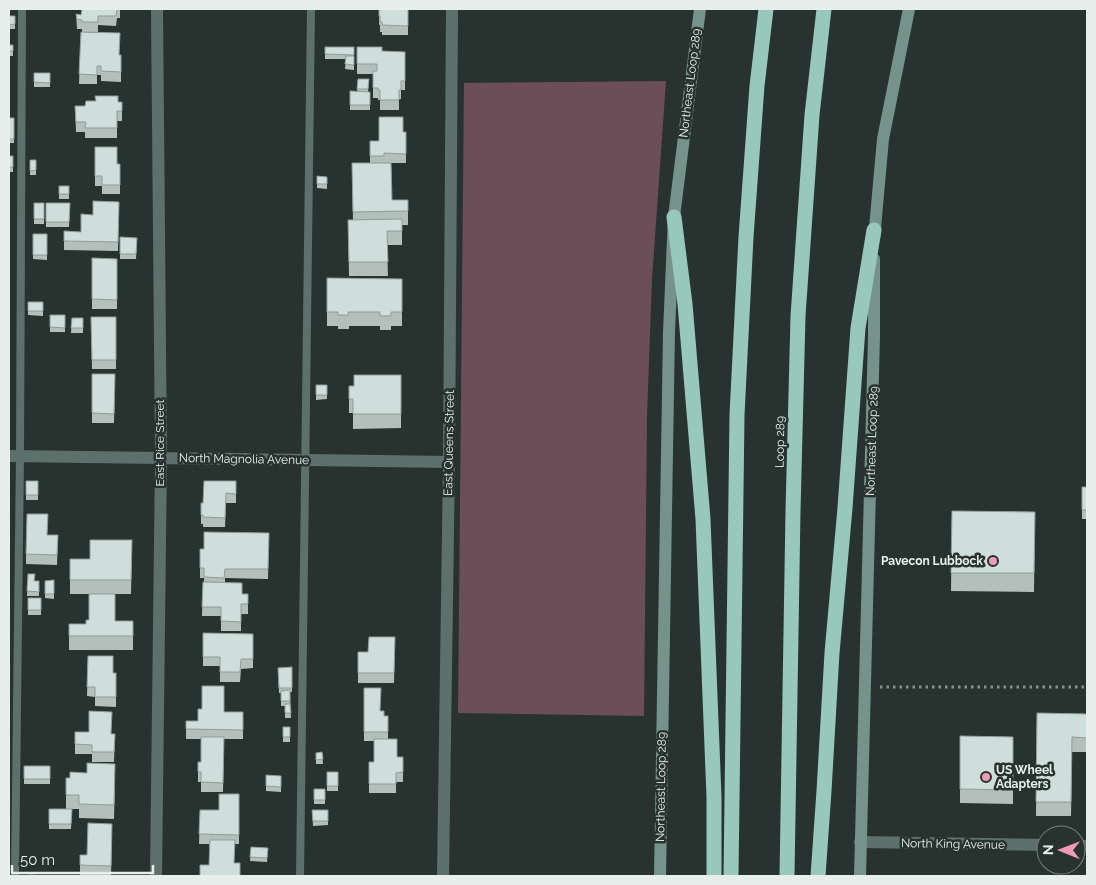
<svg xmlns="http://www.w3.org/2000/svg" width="1096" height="885" font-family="Raleway,sans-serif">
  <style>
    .green { fill: #6b4e58 }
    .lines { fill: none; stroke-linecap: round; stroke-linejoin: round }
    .path { stroke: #899290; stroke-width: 3; stroke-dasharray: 2.5 4; stroke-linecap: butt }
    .lane { stroke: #5d706b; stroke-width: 8 }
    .street { stroke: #5d706b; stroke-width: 12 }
    .secondary { stroke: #75938b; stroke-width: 12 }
    .highway { stroke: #98c7bb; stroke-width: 15 }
    .wall { fill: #b2bfbb }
    .building { fill: #cfdeda; stroke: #919b99 }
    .poi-dot { fill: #ef9ab8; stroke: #283330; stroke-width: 2 }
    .labels { text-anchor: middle; stroke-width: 5; stroke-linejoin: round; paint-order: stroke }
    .street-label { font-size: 12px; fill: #e7efed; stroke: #283330 }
    .poi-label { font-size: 12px; font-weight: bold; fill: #e7efed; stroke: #283330; text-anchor: end }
  </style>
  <rect width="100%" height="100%" fill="#283330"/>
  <path class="green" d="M666,81L652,279L647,416L644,716L458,713L464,83Z"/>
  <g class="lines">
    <path class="path" d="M880,687H1087"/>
    <path class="lane" d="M15,876L20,456L22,9
      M300,876L311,9"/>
    <path class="street" d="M9,456L449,462
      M860,842L1046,845
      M1076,846H1087
      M156,876L161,458L157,9
      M443,876L449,462L452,9"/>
    <path class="secondary" d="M874,239L883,139L909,9
      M660,876L669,332L674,217L700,9
      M860,876L874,336V259"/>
    <path class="highway" d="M674,217L685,304L703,519L714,797V876
      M731,876L737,415L746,237L757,86L766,9
      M787,876L793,511L798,316L812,115L824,9
      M818,876L824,791L832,653L845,508L858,328L874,230"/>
  </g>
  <path class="wall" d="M82,9H120V18H117L116,26L98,25V32H82V29H77L76,14L81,15Z
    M379,9H408V35H382V32H380V25H379Z
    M9,16H15V29H9Z
    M81,32L119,55H121V82L101,81V75H97V84H79Z
    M9,45H13V56H9Z
    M325,47H354V70L345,69L346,59H325Z
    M357,47L382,51L405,52V90H401V99H399V110H380V100H378V98H373V74H357Z
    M34,73H50V87H34Z
    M358,79H369L368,92H370V110H350V91L357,92Z
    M118,102L122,111V121H117V138H85V132H76L75,106H85Z
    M9,118H14V143H9Z
    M403,132H406V163H391L392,200H408V225H402V245H387L388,276H349L348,220H353L352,163H370V141H379Z
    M95,147L117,164H120V194H102V186H95Z
    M9,156H13V172H9Z
    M30,160H36V175H30Z
    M317,176L327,177V189L317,188Z
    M59,186H69V199H59Z
    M119,202L118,251L64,250V231L81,232L93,215Z
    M34,203H44V224H34Z
    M46,203H70L69,227H46Z
    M33,234H47V260L33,259Z
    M120,237L137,238L136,259H120Z
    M92,258L117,259V309H92Z
    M327,278L402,279V326H391V330H380V326H349V329H338V326H327Z
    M28,302H43V316L28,315Z
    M50,315H65V332H50Z
    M91,317H116V369H92Z
    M72,318H83V333H71Z
    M92,374H115L114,423H92Z
    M401,375V428L353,429V413H349V386H354Z
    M316,385H327V399L316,400Z
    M26,481H38V500H26Z
    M236,481V503H226L225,527H203V524H201V515L203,503Z
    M1082,487H1087V519H1082Z
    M952,511L1035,512L1034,592L951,591Z
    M269,533L268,579L225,578V583L242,594H248V614H241V631H221V616H202L203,582H204V578H200V568L204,549Z
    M48,535H58L57,565L26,564V554Z
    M132,540L131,594H115V621H133V650H69V624H86L89,620V594H70V559H90Z
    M28,574L35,581H39V596H27Z
    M54,580V599L45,598V581Z
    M28,598H41V615H28Z
    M203,633L253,634V668L241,669L240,682H220V666H203Z
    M395,637L394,683H358V652H368Z
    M88,656L113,673H116V707L95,706V697L87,696Z
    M292,667V692H290L291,718H285V706H281V693H279L278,668Z
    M364,688L384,716H388V739L397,757H403V782H396V793H369V762H374V741H364Z
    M224,712H243V739H224L223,792H201V782H198V772L201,762V739H186V721H198Z
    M1037,713L1087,714V752H1072L1071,816H1036Z
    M283,727H290V742H283Z
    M75,732L115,734L114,762H92V754H75Z
    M960,736L1013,737V804L960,803Z
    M322,752L323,764H316V753Z
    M24,766H50V784H24Z
    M327,772H338V791H327Z
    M281,776V792L266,791V786Z
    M66,778H115L114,819L79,818V809H66Z
    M314,789H325V804H314Z
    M239,794V844H235L209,865V844H199L200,810H219Z
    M49,809H72L71,829H49Z
    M312,810H328V825L313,826Z
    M112,833L111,875H80V855H87Z
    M251,847L268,848L267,862L250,861Z"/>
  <path class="building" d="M82,9H117L116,16H98V22H82V20L77,19L76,14L81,15Z
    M379,9H408V26L382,25V22H380V16H379Z
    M9,16H15V24L9,25Z
    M81,32L120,33L119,55H121V72L101,71V66H97V75L79,74Z
    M9,45H13V51H9Z
    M325,47H354V55L325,54Z
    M357,47H382V51L405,52V81H401V90H399V100H380V90H378V88H373V71H377V64H357Z
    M346,56H354V65L345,64Z
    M34,73H50V83L34,82Z
    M358,79H369L368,89H357Z
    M350,91L370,92V105H350Z
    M95,96H118V102H122V111H117V128H85L86,122H76L75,106H85L86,101H96Z
    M379,117H403V132H406V154L384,153V156H370V141H379Z
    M9,118H14V139H9Z
    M95,147H117V164H120V185H102V176H95Z
    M9,156H13V167H9Z
    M30,160H36V170L30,171Z
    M352,163H391L392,200H408V211L353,212Z
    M317,176L327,177V184H317Z
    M59,186H69V194H59Z
    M93,201L119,202L118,242L64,241V231L81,232V214L93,215Z
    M34,203H44V219H34Z
    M46,203H70L69,222H46Z
    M402,219V231H387L388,262H349L348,220Z
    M33,234H47V255H33Z
    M120,237L137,238L136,254H120Z
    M92,258L117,259V300L92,299Z
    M327,278L402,279V312H391V316H380V312H348L349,315H338V312H327Z
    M28,302H43V311H28Z
    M50,315H65V328L50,327Z
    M91,317H116V360H92Z
    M72,318H83V328H71Z
    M92,374H115L114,414L92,413Z
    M354,375H401V414H353V399H349V386H354Z
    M316,385H327V395H316Z
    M26,481H38V495H26Z
    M204,481H236V494L226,493L225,518L203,517V515H201V503H203Z
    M1082,487H1087V510H1082Z
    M952,511L1035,512L1034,573H951Z
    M27,514H48L47,535H58L57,555L26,554Z
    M204,532L269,533L268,569H225L224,578L204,577V568H200V549H204Z
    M90,540H132L131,580H70V559H90Z
    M28,574H35L34,581H39V592L27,591Z
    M54,580V594H45V581Z
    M203,582L242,583V594H248V604H241V622L221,621V607H202Z
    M89,594H115V621H133V636H69V624H86V620H89Z
    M28,598H41V610H28Z
    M203,633L253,634V659H241L240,672H220V657H203Z
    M369,637H395L394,673H358V652H368Z
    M88,656H113V673H116V697H95V687H87Z
    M292,667V688H279L278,668Z
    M202,686H224V712H243V730L186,729V721H198V709H202Z
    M364,688H381L380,711H384V716H388V732H364Z
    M290,690V701H281V691Z
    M285,704H290L291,713H285Z
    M89,711L112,712L111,734H115L114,752H92V745L75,744V732H89Z
    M1037,713L1087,714V738L1072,737L1071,802H1036Z
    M283,727H290V737H283Z
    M960,736L1013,737V790L960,789Z
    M201,737H224L223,783L201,782V772H198V762H201Z
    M374,739H397V757H403V772L396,773V784H369V762H374Z
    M322,752L323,759L316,760V753Z
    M87,763L115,764L114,805L79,804V795H66V778H70V772L87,773Z
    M24,766H50V779H24Z
    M327,772H338V786H327Z
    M266,775L281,776V787L266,786Z
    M314,789H325V800H314Z
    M219,794H239V835L199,834L200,810H219Z
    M49,809H72L71,824H49Z
    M312,810H328V821H313Z
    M88,823L112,824L111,866L80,865V855H87Z
    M210,840H235L234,863H240V876H200V865H209Z
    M251,847L268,848L267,858L250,857Z
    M28,875L48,876H28Z"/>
  <g class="poi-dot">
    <circle cx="993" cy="561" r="5"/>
    <circle cx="986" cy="777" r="5"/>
  </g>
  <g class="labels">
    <g class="street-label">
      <text transform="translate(690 83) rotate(-83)" y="4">Northeast Loop 289</text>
      <text transform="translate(872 441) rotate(-88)" y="4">Northeast Loop 289</text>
      <text transform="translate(780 442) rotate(-89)" y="4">Loop 289</text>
      <text transform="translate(160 443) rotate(-90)" y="4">East Rice Street</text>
      <text transform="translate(449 443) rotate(-89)" y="4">East Queens Street</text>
      <text transform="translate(244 459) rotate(1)" y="4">North Magnolia Avenue</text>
      <text transform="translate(661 787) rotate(-89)" y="4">Northeast Loop 289</text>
      <text transform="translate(953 844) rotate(1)" y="4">North King Avenue</text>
    </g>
    <g class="poi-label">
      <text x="983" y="565">Pavecon Lubbock</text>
      <text x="996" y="774" text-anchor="start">US Wheel<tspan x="996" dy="14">Adapters</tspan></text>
    </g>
  </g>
  <rect width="1096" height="885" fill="none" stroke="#e7efed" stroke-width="20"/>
  <g transform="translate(1061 850) rotate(271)"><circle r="24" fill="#283330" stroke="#747e7c"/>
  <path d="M0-4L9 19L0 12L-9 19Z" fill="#ef9ab8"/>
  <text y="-8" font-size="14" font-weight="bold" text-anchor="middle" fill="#e7efed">N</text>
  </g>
  <path d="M12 865v8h141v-8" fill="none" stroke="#e7efed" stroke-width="2.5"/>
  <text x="20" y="865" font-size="15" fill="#e7efed" stroke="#283330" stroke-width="4" paint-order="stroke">50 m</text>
</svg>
